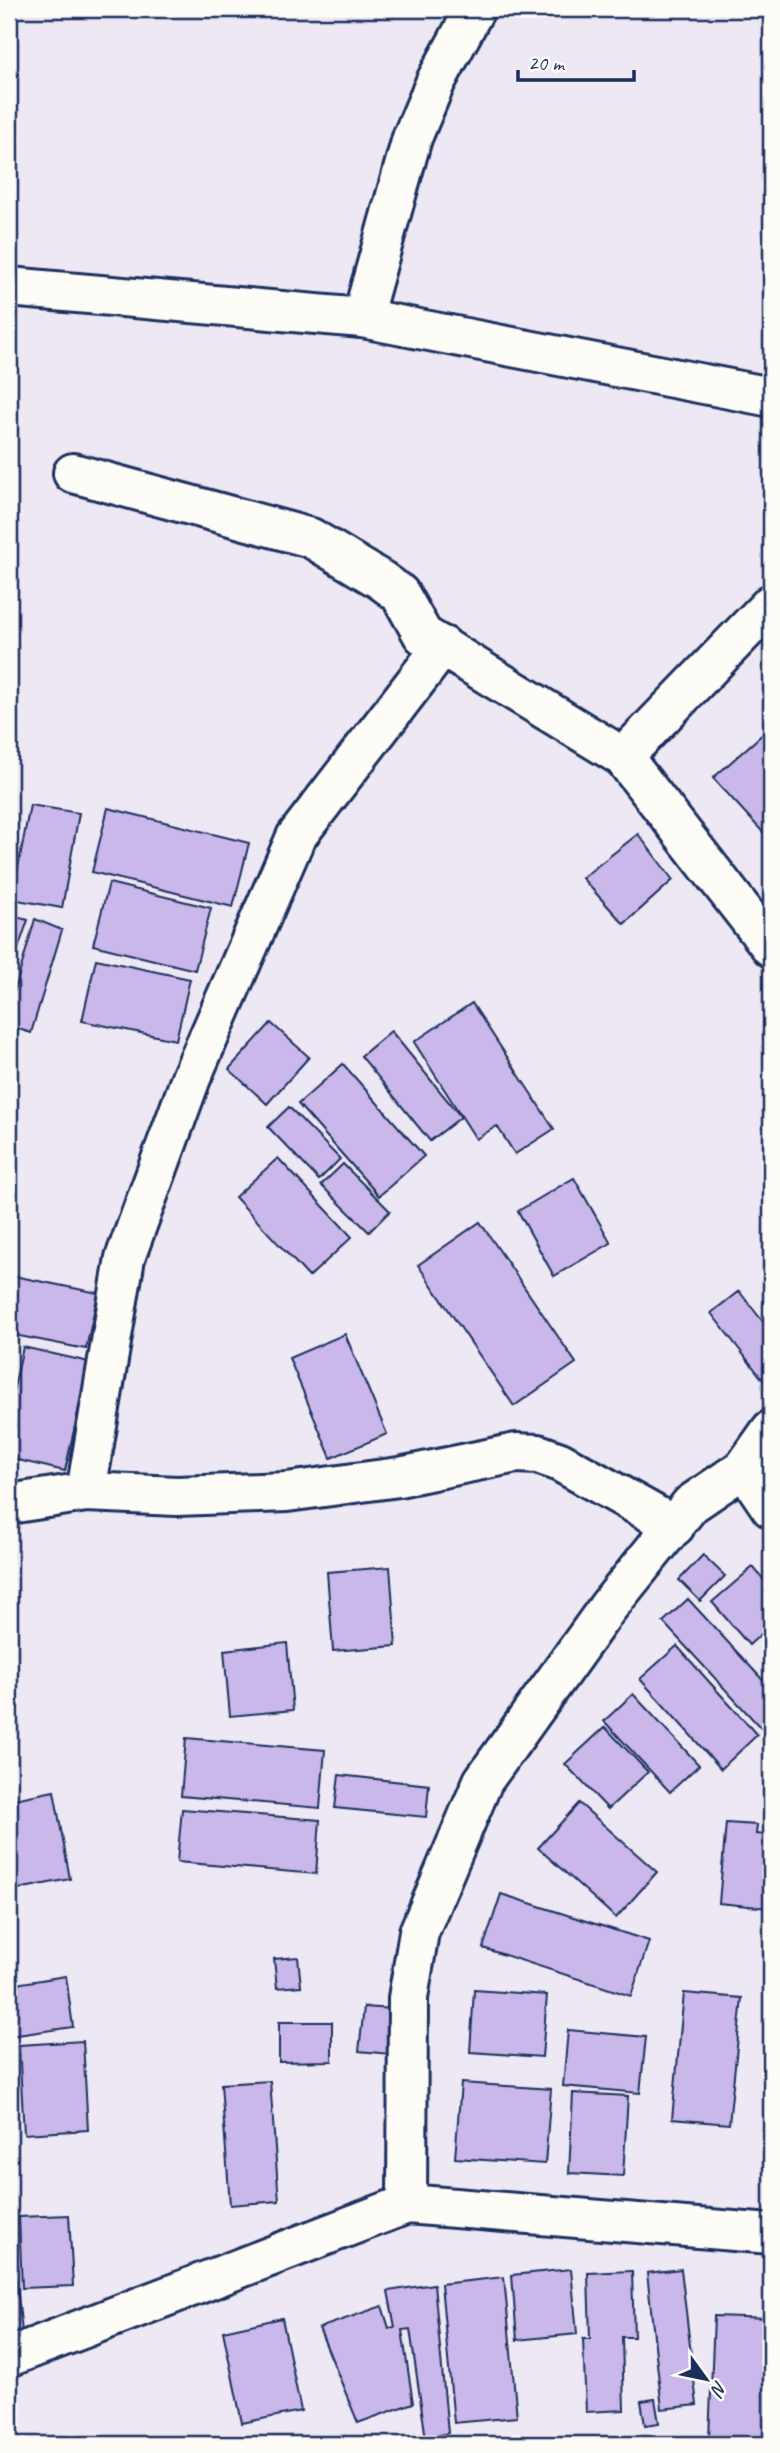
<svg xmlns="http://www.w3.org/2000/svg" width="780" height="2453" viewBox="0 0 780 2453" font-family="Caveat,sans-serif">
  <style>
    .building { fill: #c9b8e9; stroke: #1b2f5e; stroke-width: 2 }
    .lines { fill: none; stroke-linecap: round; stroke-linejoin: round }
    .minor-casing { stroke: #1b2f5e; stroke-width: 44 }
    .minor { stroke: #fdfcf7; stroke-width: 38 }
  </style>
  <rect width="100%" height="100%" fill="#ede8f3"/>
  <filter id="ink" filterUnits="userSpaceOnUse"><feTurbulence type="fractalNoise" baseFrequency=".0143" numOctaves="2"/><feDisplacementMap in="SourceGraphic" scale="14" xChannelSelector="R" yChannelSelector="G"/><feConvolveMatrix kernelMatrix="1 2 1 2 8 2 1 2 1" color-interpolation-filters="sRGB"/></filter>
  <g filter="url(#ink)">
    <g class="building">
      <polygon points="765,732 771,739 771,841 713,778"/>
      <polygon points="30,805 79,813 62,908 12,899"/>
      <polygon points="108,808 249,843 233,907 92,872"/>
      <polygon points="638,834 673,880 624,924 582,878"/>
      <polygon points="109,883 211,908 195,970 93,945"/>
      <polygon points="9,915 28,920 9,975"/>
      <polygon points="35,919 62,930 31,1033 9,1026 9,1010"/>
      <polygon points="96,959 190,979 176,1040 82,1021"/>
      <polygon points="472,1003 554,1129 515,1154 497,1126 476,1139 414,1042"/>
      <polygon points="271,1023 309,1057 267,1104 229,1069"/>
      <polygon points="391,1031 461,1117 430,1141 361,1056"/>
      <polygon points="343,1064 424,1156 379,1196 298,1104"/>
      <polygon points="289,1107 340,1159 319,1180 268,1127"/>
      <polygon points="278,1158 352,1237 309,1277 235,1197"/>
      <polygon points="343,1164 390,1211 369,1232 321,1185"/>
      <polygon points="574,1178 611,1243 554,1276 518,1211"/>
      <polygon points="480,1222 576,1363 514,1406 418,1265"/>
      <polygon points="9,1275 98,1293 86,1349 9,1334"/>
      <polygon points="739,1291 771,1332 771,1390 711,1313"/>
      <polygon points="345,1334 387,1434 331,1458 289,1358"/>
      <polygon points="23,1347 89,1362 65,1471 9,1458 9,1410"/>
      <polygon points="703,1555 725,1576 700,1601 679,1580"/>
      <polygon points="390,1567 396,1646 333,1651 327,1572"/>
      <polygon points="753,1567 771,1588 771,1625 749,1645 712,1602"/>
      <polygon points="688,1599 771,1689 771,1739 663,1622"/>
      <polygon points="287,1643 293,1710 230,1716 224,1650"/>
      <polygon points="677,1646 757,1735 721,1769 640,1679"/>
      <polygon points="633,1694 699,1765 670,1792 604,1721"/>
      <polygon points="605,1727 648,1772 608,1809 565,1764"/>
      <polygon points="186,1738 325,1750 320,1808 181,1796"/>
      <polygon points="339,1775 429,1785 426,1817 335,1808"/>
      <polygon points="54,1791 70,1879 13,1890 9,1867 9,1800"/>
      <polygon points="579,1803 657,1872 616,1918 538,1848"/>
      <polygon points="182,1809 320,1820 316,1874 177,1862"/>
      <polygon points="726,1823 757,1825 756,1834 771,1835 768,1908 719,1903"/>
      <polygon points="501,1894 649,1941 631,1996 483,1948"/>
      <polygon points="298,1957 301,1986 277,1988 274,1959"/>
      <polygon points="66,1976 73,2027 10,2036 9,1985"/>
      <polygon points="474,1990 547,1995 542,2057 470,2052"/>
      <polygon points="684,1993 742,1998 729,2124 672,2119"/>
      <polygon points="364,2007 394,2009 390,2054 359,2051"/>
      <polygon points="279,2022 332,2022 332,2061 279,2062"/>
      <polygon points="568,2030 646,2037 640,2093 563,2086"/>
      <polygon points="83,2041 88,2130 24,2134 19,2045"/>
      <polygon points="270,2081 279,2201 230,2205 221,2084"/>
      <polygon points="461,2083 551,2089 545,2164 455,2158"/>
      <polygon points="573,2093 628,2096 623,2176 569,2173"/>
      <polygon points="9,2215 22,2332 9,2334"/>
      <polygon points="69,2215 73,2286 22,2288 19,2217"/>
      <polygon points="571,2269 577,2334 517,2340 512,2275"/>
      <polygon points="681,2269 697,2405 662,2409 647,2273"/>
      <polygon points="632,2271 634,2337 622,2337 624,2410 586,2412 583,2339 590,2339 588,2273"/>
      <polygon points="504,2277 517,2417 454,2423 441,2284"/>
      <polygon points="434,2284 448,2433 426,2439 410,2329 402,2330 413,2403 358,2423 319,2328 382,2306 389,2328 395,2327 388,2291"/>
      <polygon points="714,2316 771,2318 770,2441 709,2439"/>
      <polygon points="282,2318 301,2411 242,2423 223,2331"/>
      <polygon points="655,2399 659,2423 645,2425 641,2401"/>
    </g>
    <g class="lines">
      <defs>
        <g id="minor">
          <polyline points="9,287 362,318 771,397"/>
          <polyline points="362,318 412,138 436,81 475,9"/>
          <polyline points="73,473 311,538 381,580 400,594 423,635 623,757 771,947"/>
          <polyline points="623,757 771,604"/>
          <polyline points="744,1468 771,1508"/>
          <polyline points="86,1492 125,1258 191,1078 296,837 443,646"/>
          <polyline points="9,1504 86,1492 177,1496 287,1492 399,1477 516,1453 538,1454 560,1462 675,1526"/>
          <polyline points="407,2204 408,1998 419,1932 483,1781 608,1607 691,1504 744,1468 771,1430"/>
          <polyline points="9,2357 407,2204 771,2234"/>
        </g>
      </defs>
      <use href="#minor" class="minor-casing"/>
      <use href="#minor" class="minor"/>
    </g>
  </g>
  <rect width="780" height="2453" fill="none" stroke="#fdfcf7" stroke-width="35"/>
  <rect x="18" y="18" width="745" height="2418" fill="none" stroke="#1b2f5e" stroke-width="2.5" filter="url(#ink)"/>
  <g transform="translate(706 2379) rotate(123)" stroke="#fdfcf7" stroke-width="5" paint-order="stroke">
  <path d="M0-5L12 26L0 18L-12 26Z" fill="#1b2f5e"/>
  <text y="-10" font-size="19" font-weight="bold" text-anchor="middle" fill="#1b2f5e">N</text>
  </g>
  <path d="M518 70v10h116v-10" fill="none" stroke="#1b2f5e" stroke-width="3.5"/>
  <text x="528" y="70" font-size="21" fill="#1b2f5e" stroke="#fdfcf7" stroke-width="5" paint-order="stroke">20 m</text>
</svg>
